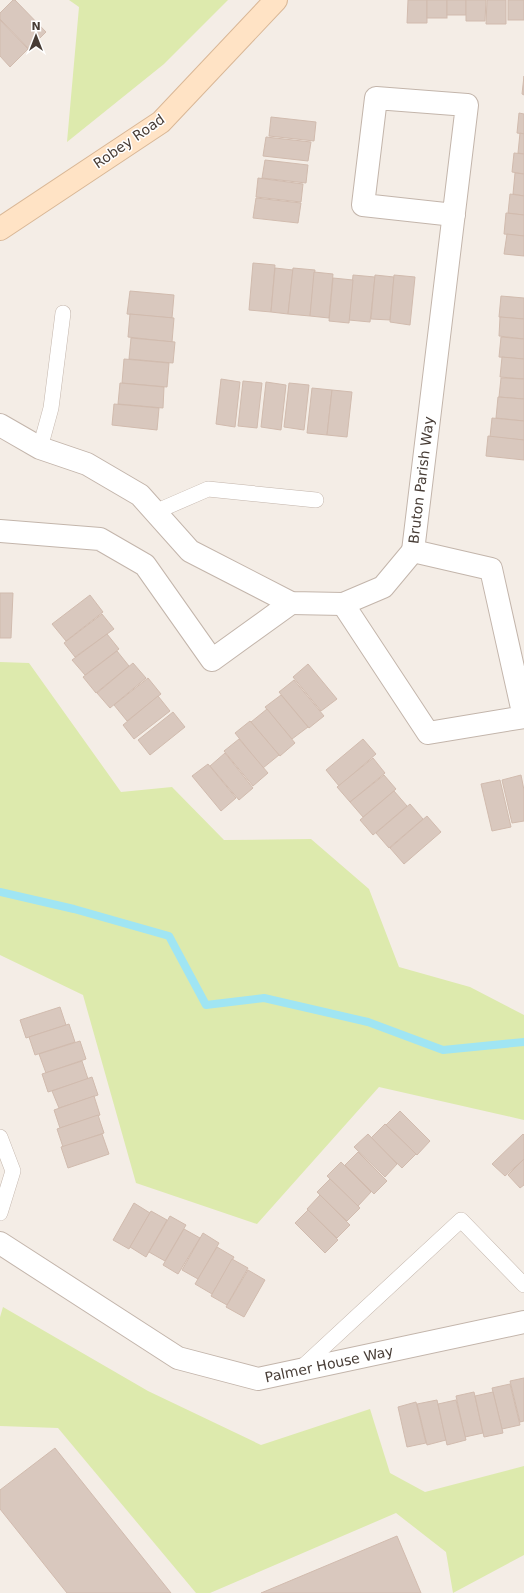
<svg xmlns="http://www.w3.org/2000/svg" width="524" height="1593" viewBox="0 0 524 1593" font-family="'DejaVu Sans',sans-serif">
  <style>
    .green { fill: #ddeaad }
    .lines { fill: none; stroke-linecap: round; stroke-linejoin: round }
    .stream { stroke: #a0e5f3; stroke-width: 8 }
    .building { fill: #d9c8be; stroke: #d1bbae }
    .lane-casing { stroke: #c3b5ab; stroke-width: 16 }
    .street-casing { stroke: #c3b5ab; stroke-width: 24 }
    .secondary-casing { stroke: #d9b796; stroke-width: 24 }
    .lane { stroke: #fff; stroke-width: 15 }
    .street { stroke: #fff; stroke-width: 22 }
    .secondary { stroke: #ffe3c5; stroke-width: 22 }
    .labels { text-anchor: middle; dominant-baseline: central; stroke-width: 3; stroke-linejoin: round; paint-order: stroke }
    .street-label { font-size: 14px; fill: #473c35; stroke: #fff }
  </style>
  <rect width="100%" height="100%" fill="#f4ede6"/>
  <g class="green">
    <polygon points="69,0 228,0 164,64 67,142 79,7"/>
    <polygon points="0,662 29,663 121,792 172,787 224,840 311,839 369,889 399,967 470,987 524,1015 524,1120 379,1087 257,1224 136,1183 83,995 0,955"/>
    <polygon points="3,1307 148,1391 261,1445 370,1409 390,1473 425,1492 524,1466 524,1555 453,1593 446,1552 396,1513 210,1593 196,1593 58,1428 0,1426 0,1317"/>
  </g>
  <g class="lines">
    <polyline class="stream" points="0,892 74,909 169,936 206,1005 264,998 368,1022 443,1050 524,1042"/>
  </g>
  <g class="building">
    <polygon points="13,0 15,0 46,32 29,49 0,19 0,13"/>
    <polygon points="408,0 427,0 427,23 407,23"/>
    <rect x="427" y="0" width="20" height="18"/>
    <rect x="447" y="0" width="19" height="15"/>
    <polygon points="466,0 486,0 485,21 466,21"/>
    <polygon points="487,0 506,0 506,24 486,24"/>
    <rect x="508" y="0" width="16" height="20"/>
    <polygon points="0,20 28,49 10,67 0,56"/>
    <polygon points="524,76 524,95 522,94"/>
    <polygon points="519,113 524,114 524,134 517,133"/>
    <polygon points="271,117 316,122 314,141 269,136"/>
    <polygon points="520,133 524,134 524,154 518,153"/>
    <polygon points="266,137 311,142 308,161 263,156"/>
    <polygon points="514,153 524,154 524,174 512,172"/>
    <polygon points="265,160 308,165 306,183 262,178"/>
    <polygon points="515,173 524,174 524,196 513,194"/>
    <polygon points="258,178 303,184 301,202 256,197"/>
    <polygon points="510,194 524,196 524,215 508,213"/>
    <polygon points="256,198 301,203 298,223 253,218"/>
    <polygon points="506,213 524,215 524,236 504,234"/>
    <polygon points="507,234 524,236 524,256 504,254"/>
    <polygon points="253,263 275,265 271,312 249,310"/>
    <polygon points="275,268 293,270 288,314 271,312"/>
    <polygon points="293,268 315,270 310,316 288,314"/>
    <polygon points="314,272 333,274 329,318 310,316"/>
    <polygon points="353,275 375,277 370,322 349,320"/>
    <polygon points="375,275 394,277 390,320 371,319"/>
    <polygon points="394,275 415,277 410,325 390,322"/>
    <polygon points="333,278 353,280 349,323 329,321"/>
    <polygon points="130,291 174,295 172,318 127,314"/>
    <polygon points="501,296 524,298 524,319 499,317"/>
    <polygon points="130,314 174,318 172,342 128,337"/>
    <polygon points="500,317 524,319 524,339 499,336"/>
    <polygon points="501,337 524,339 524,359 499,357"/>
    <polygon points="131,338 175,342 173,363 129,359"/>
    <polygon points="502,357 524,359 524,379 500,377"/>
    <polygon points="124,359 169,363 167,387 122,383"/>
    <polygon points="501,378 524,379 524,399 499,397"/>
    <polygon points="221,379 240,382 235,427 216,424"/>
    <polygon points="243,381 262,383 257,428 238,426"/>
    <polygon points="266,382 286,385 281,430 261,427"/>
    <polygon points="120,383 164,387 163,408 118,404"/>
    <polygon points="289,383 309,385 304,430 284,427"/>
    <polygon points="312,388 332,390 327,435 307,433"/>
    <polygon points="332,390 352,392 347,437 327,435"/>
    <polygon points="498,397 524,399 524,421 496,418"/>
    <polygon points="114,404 159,408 157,430 112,425"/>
    <polygon points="492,418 524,421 524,440 490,437"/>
    <polygon points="488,436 524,440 524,460 486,456"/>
    <polygon points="0,593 13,593 11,638 0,638"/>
    <polygon points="90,595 103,612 66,641 52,624"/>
    <polygon points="102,614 114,629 75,657 64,643"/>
    <polygon points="107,634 119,649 85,675 72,660"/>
    <polygon points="117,651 129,666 96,693 83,677"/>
    <polygon points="133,663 146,678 110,708 97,693"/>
    <polygon points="308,664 337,699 321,711 293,677"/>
    <polygon points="148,678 161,694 127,721 114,705"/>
    <polygon points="294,680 324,716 309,728 279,692"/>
    <polygon points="281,695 308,727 292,739 265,707"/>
    <polygon points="158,696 170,711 134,739 123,725"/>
    <polygon points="267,709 295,743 280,756 251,722"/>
    <polygon points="173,712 185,727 150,755 138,740"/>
    <polygon points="250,721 279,755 263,768 235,733"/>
    <polygon points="239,739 268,773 253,786 224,751"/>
    <polygon points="363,739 376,754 339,786 326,770"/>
    <polygon points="225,753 253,788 239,800 210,766"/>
    <polygon points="373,758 385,773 350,802 337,787"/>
    <polygon points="208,764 236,798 221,811 192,776"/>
    <polygon points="384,775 396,789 363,817 350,802"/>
    <polygon points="521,775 524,790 524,821 512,823 502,780"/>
    <polygon points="500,780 511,827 492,831 481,784"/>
    <polygon points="394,791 407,806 373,835 360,820"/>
    <polygon points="410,804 423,819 389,848 376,833"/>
    <polygon points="427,816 441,832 404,864 390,848"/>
    <polygon points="60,1007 66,1025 26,1038 20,1020"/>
    <polygon points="69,1024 75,1042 35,1055 29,1037"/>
    <polygon points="80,1041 86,1059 46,1073 39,1054"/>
    <polygon points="82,1061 88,1079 48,1092 42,1074"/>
    <polygon points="92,1077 98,1095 59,1108 52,1091"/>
    <polygon points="94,1096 100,1115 60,1128 54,1110"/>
    <polygon points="400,1111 430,1141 417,1155 386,1125"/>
    <polygon points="98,1115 104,1133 63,1147 57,1129"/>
    <polygon points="385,1124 416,1154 402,1168 371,1138"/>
    <polygon points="102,1134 109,1154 68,1168 61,1147"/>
    <polygon points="368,1134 397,1164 385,1177 354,1147"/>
    <polygon points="523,1134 524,1135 524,1159 505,1176 492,1164"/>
    <polygon points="358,1152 387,1181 374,1194 345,1165"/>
    <polygon points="524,1159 524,1185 520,1188 508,1175"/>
    <polygon points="341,1162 371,1192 358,1206 327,1176"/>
    <polygon points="330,1179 360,1208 347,1221 317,1192"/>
    <polygon points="320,1195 350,1225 337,1238 307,1209"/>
    <polygon points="134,1203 150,1213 129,1249 113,1240"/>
    <polygon points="308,1210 338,1240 325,1253 295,1223"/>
    <polygon points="151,1211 167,1220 146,1257 130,1247"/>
    <polygon points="170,1216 186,1225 165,1261 149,1252"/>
    <polygon points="184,1229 200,1238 178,1274 163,1265"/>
    <polygon points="203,1233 219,1243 198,1279 182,1270"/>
    <polygon points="217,1247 234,1257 212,1294 195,1284"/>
    <polygon points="232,1259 248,1268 227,1305 211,1296"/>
    <polygon points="248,1270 265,1280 244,1317 226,1307"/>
    <polygon points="524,1378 524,1421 520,1422 510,1381"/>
    <polygon points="510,1384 520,1425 502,1429 492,1388"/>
    <polygon points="474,1392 483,1433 465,1437 456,1396"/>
    <polygon points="493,1392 503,1433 484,1437 475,1396"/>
    <polygon points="437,1400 446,1440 427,1445 417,1404"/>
    <polygon points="456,1400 466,1440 447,1445 438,1404"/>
    <polygon points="416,1402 426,1443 407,1447 398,1407"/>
    <polygon points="55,1448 171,1593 67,1593 0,1509 0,1490"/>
    <polygon points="397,1536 421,1593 261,1593"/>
  </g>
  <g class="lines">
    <defs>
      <g id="lane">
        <polyline points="40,448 51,408 63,313"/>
        <polyline points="155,512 208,489 316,500"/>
        <polyline points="0,1137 13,1171 0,1213"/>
        <polyline points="299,1370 461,1220 524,1285"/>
      </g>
      <g id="street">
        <polyline points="0,425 40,448 87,464 140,495 190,551 291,603 343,604 383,587 413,551"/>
        <polyline points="0,531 100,539 145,565 212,660 291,603"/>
        <polyline points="343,604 428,733 524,717 491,569 413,551 467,105 376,98 363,205 454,215"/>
        <polyline points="0,1243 178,1358 258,1379 524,1322"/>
      </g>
      <polyline id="secondary" points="0,229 161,122 276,0"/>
    </defs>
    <use href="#lane" class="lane-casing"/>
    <use href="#street" class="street-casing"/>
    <use href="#secondary" class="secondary-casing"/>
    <use href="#lane" class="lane"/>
    <use href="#street" class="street"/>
    <use href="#secondary" class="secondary"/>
  </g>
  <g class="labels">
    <g class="street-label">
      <text transform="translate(129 141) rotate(-35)">Robey Road</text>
      <text transform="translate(421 480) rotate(-83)">Bruton Parish Way</text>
      <text transform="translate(329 1364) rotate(-12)">Palmer House Way</text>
    </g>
  </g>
  <g transform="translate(36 36)" stroke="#ffffff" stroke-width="3" paint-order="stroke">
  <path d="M0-3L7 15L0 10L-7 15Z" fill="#473c35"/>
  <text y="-6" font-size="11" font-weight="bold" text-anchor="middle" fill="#473c35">N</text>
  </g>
</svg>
